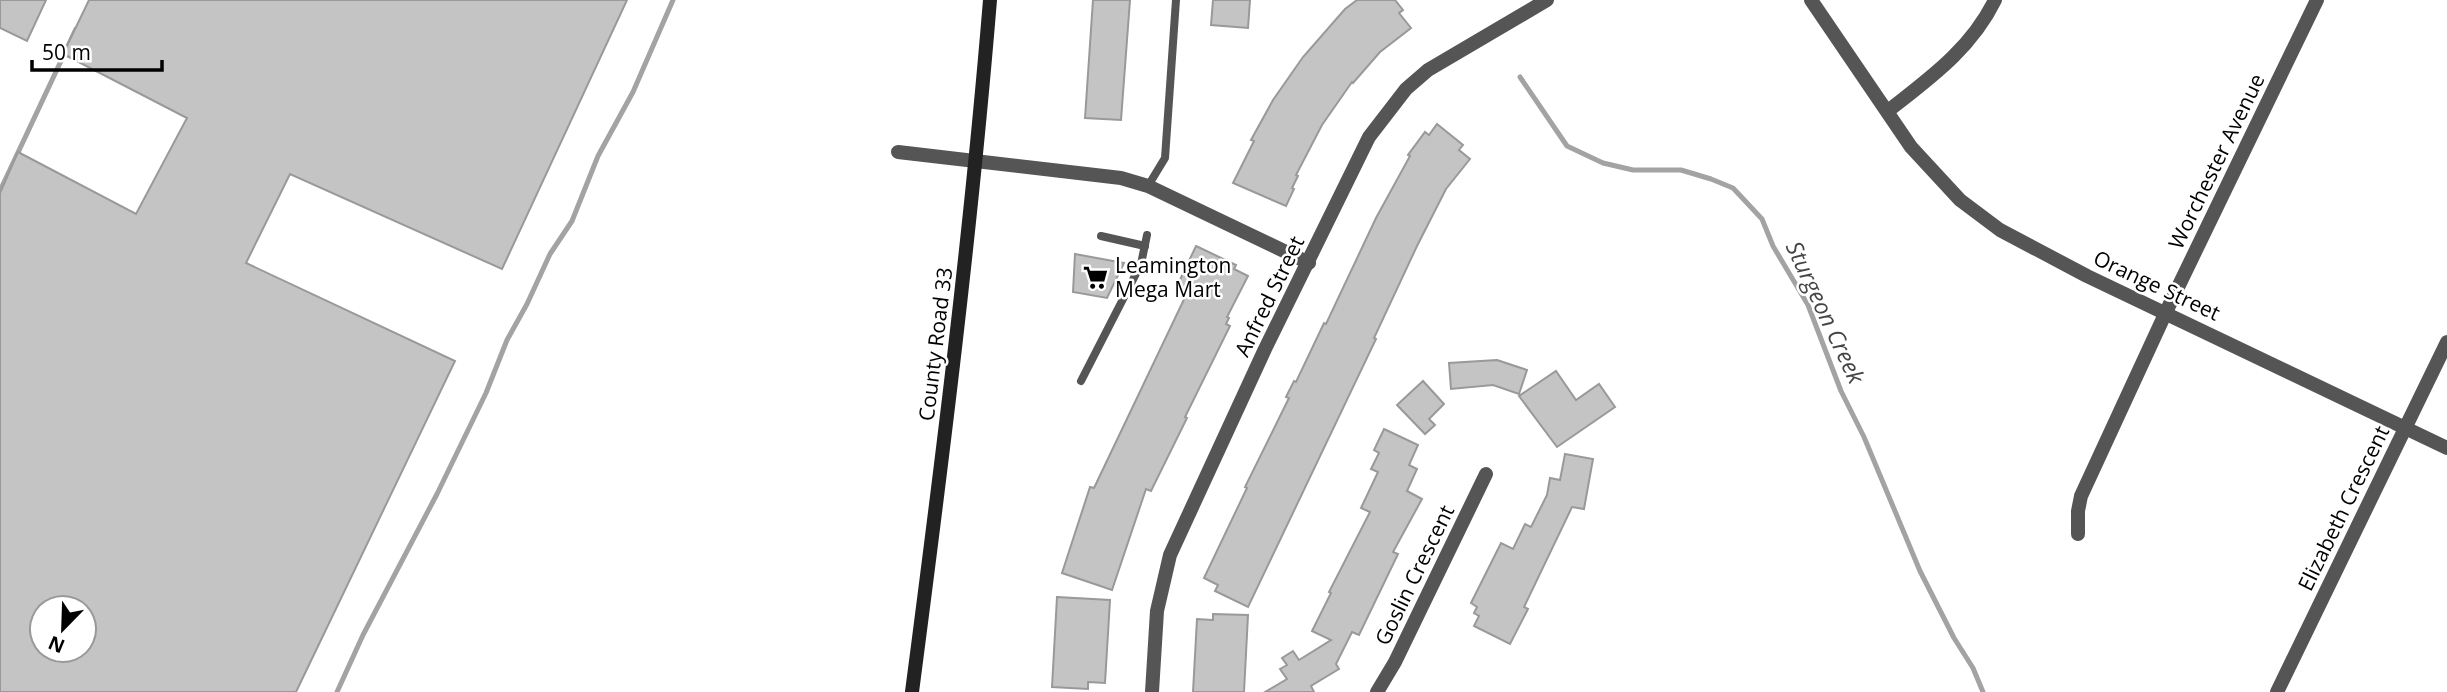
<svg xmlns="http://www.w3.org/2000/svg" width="2447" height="692" viewBox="0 0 2447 692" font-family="'Open Sans',sans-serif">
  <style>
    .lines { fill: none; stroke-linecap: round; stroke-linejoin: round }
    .stream { stroke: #a3a3a3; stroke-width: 5 }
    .building { fill: #c4c4c4; stroke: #999; stroke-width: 2; fill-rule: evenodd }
    .service { stroke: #555; stroke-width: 8 }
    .minor { stroke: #555; stroke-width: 14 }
    .secondary { stroke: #222; stroke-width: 14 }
    .labels { text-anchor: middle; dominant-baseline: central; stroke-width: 5; stroke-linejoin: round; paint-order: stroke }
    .street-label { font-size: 21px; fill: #000; stroke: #fff }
    .poi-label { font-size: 21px; fill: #000; stroke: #fff; text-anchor: start }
    .water-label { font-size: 23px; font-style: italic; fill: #444; stroke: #fff }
  </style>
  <rect width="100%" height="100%" fill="#fff"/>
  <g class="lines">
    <g class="stream">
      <polyline points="1520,77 1567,146 1603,163 1633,170 1681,170 1711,179 1733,188 1762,219 1773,246 1808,305 1841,391 1864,437 1920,571 1954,638 1973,668 1983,692"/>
      <polyline points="0,191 76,29"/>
      <polyline points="337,692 363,635 437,494 486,393 507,340 527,304 550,254 572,221 598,156 633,92 673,0"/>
    </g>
  </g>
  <g class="building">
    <polygon points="0,0 46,0 27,41 0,28"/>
    <path d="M89,0H627L502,269L290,174L246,263L455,361L296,692H0V193L18,152L136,214L187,118L63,54ZM42,608H84V650H42Z"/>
    <polygon points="1093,0 1130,0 1121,120 1085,118"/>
    <polygon points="1213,0 1250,0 1248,28 1211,25"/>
    <polygon points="1357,0 1395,0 1403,10 1399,13 1411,28 1380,52 1353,83 1352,82 1322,125 1296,175 1298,176 1292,188 1294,189 1286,206 1233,183 1254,141 1251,140 1273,100 1303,57 1345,9"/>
    <polygon points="1437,124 1463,145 1459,150 1470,159 1446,189 1417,246 1374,338 1376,339 1248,607 1215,591 1218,585 1204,578 1247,488 1245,487 1289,398 1286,397 1294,381 1296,382 1324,323 1326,324 1376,218 1410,156 1408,155 1425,132 1429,135"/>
    <polygon points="1196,246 1236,265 1234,269 1248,276 1227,317 1229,318 1226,324 1230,326 1185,417 1187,418 1151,491 1146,489 1112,590 1062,573 1090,487 1094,488 1188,291 1177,286"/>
    <polygon points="1075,254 1124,263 1107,298 1073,292"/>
    <polygon points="1497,360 1527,370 1519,394 1493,385 1451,389 1449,363"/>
    <polygon points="1556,371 1576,400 1599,384 1615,407 1557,447 1519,396"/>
    <polygon points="1423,381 1444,404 1429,419 1435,425 1425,434 1397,405"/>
    <polygon points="1384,429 1418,445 1409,465 1417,469 1407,491 1422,499 1393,552 1398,554 1359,635 1352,632 1336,664 1339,669 1311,686 1314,692 1265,692 1287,679 1280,669 1287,665 1282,658 1293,651 1299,660 1331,640 1312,631 1331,593 1329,592 1370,512 1361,508 1378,472 1371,469 1379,453 1374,450"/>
    <polygon points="1565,454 1593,459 1584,509 1572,507 1524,607 1528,609 1510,644 1474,626 1479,616 1474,613 1477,607 1471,603 1501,543 1513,549 1525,524 1531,527 1547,495 1550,478 1560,480"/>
    <polygon points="1057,597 1110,600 1105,683 1088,682 1088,689 1052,687"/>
    <polygon points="1213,614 1248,615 1244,692 1193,692 1197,619 1213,620"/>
  </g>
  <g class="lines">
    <g class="service">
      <polyline points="1148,186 1165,158 1176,0"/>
      <polyline points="1101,236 1145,246"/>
      <polyline points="1081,381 1141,264 1147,235"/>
    </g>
    <g class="minor">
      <polyline points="1811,0 1911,147 1960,200 2000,230 2087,276 2447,448"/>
      <path d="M1888,111C1930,78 1971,49 1995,0"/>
      <polyline points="898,152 1121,178 1148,186 1309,263"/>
      <polyline points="2078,534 2078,511 2081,496 2166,312 2317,0"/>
      <polyline points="1152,692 1157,611 1170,555 1265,349 1369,137 1406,89 1428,70 1547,0"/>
      <polyline points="1377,692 1395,662 1486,474"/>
      <polyline points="2277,692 2447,342"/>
    </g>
    <path class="secondary" d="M912,692C942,462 971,232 990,0"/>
  </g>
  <defs>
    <symbol id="supermarket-bare" viewBox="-9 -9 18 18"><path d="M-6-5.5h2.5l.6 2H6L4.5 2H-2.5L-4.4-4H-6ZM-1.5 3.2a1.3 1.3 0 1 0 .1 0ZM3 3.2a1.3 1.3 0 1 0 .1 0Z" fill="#000" stroke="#fff" stroke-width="2.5" paint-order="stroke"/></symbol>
  </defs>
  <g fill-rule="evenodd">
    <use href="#supermarket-bare" x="1078" y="260" width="35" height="35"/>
  </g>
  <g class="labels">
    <g class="street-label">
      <text transform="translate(2216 161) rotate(-64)">Worchester Avenue</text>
      <text transform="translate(2157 285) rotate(25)">Orange Street</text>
      <text transform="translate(1269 296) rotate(-64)">Anfred Street</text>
      <text transform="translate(935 344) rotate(-83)">County Road 33</text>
      <text transform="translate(2343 508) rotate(-64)">Elizabeth Crescent</text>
      <text transform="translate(1414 575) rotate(-64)">Goslin Crescent</text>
    </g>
    <g class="poi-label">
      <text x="1115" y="265">Leamington<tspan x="1115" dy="24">Mega Mart</tspan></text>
    </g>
    <g class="water-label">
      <text transform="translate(1826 312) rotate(65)">Sturgeon Creek</text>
    </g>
  </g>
  <g transform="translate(63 629) rotate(203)"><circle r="33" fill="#ffffff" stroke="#999999" stroke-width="2"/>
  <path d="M0-5L12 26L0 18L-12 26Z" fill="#000000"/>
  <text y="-10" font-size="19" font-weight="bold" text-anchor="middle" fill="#000000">N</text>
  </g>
  <path d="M32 60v10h130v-10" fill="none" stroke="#000000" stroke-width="3.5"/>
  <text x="42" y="60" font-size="21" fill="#000000" stroke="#ffffff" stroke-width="5" paint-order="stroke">50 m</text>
</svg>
